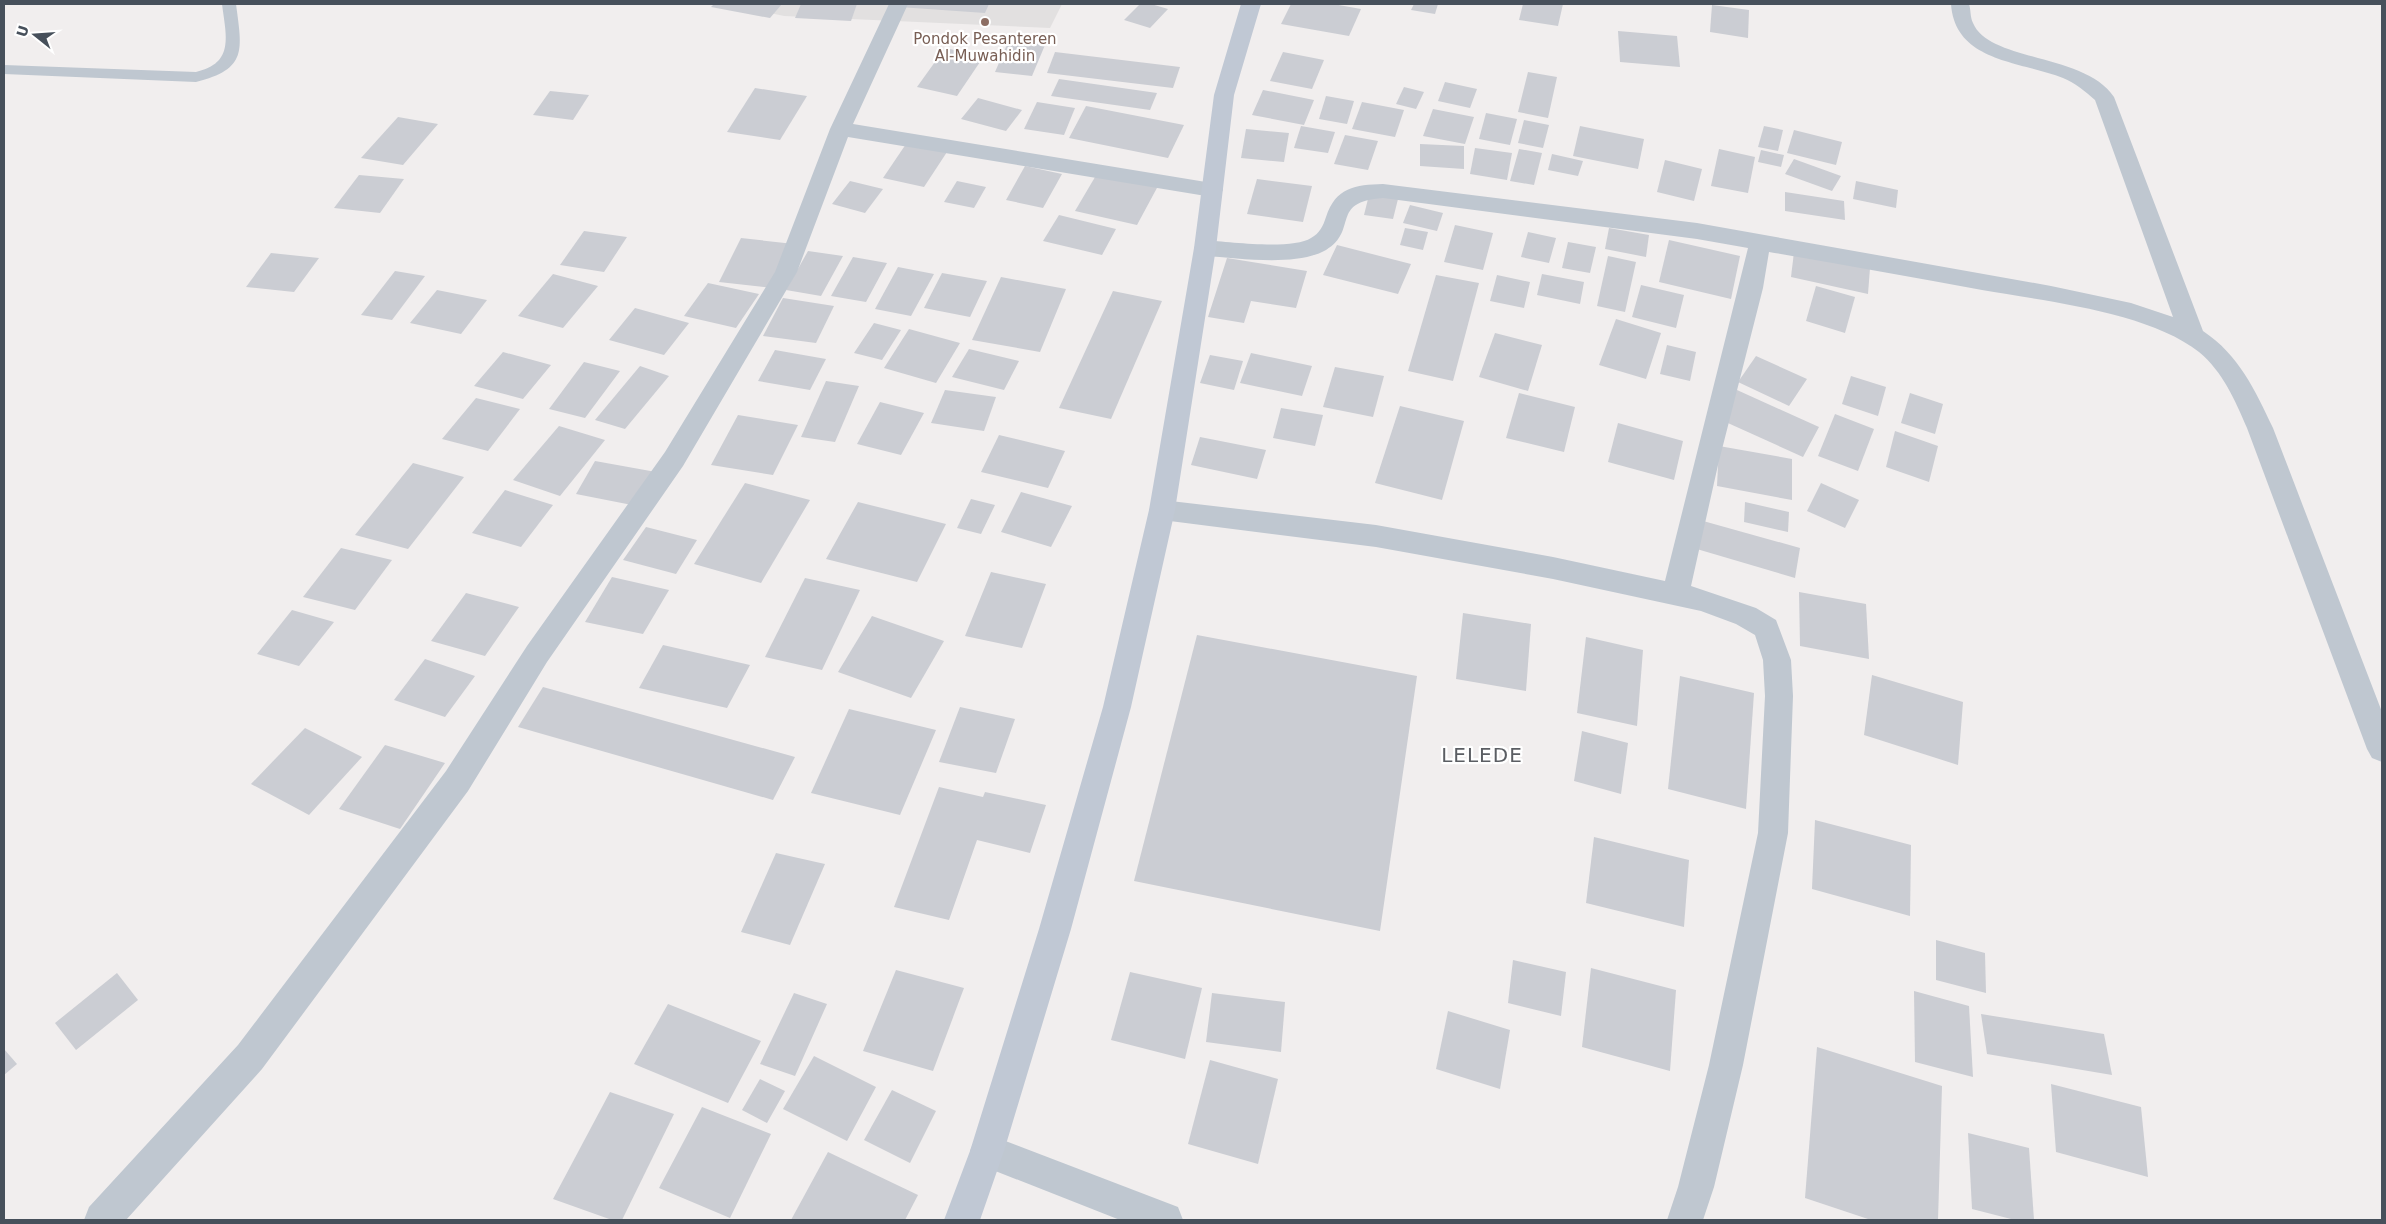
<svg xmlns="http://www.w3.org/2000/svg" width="2386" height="1224" viewBox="0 0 2386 1224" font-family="'DejaVu Sans',sans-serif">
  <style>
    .education { fill: #e2e0e0 }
    .building { fill: #cbcdd3 }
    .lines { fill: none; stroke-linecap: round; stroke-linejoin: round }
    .lane { fill: #bfc7d0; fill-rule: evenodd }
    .street { fill: #bfc7d0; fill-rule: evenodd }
    .secondary { fill: #c0c8d4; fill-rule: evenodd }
    .education-dot { fill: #8d6e63; stroke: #fff; stroke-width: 2 }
    .labels { text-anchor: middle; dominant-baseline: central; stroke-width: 4.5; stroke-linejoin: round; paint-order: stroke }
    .far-education-label { font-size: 15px; fill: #785e54; stroke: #fff }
    .quarter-label { font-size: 20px; letter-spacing: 1px; fill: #5b5e63; stroke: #fff }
  </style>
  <rect width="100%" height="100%" fill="#f1eeee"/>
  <polygon class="education" points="728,4 1062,4 1050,28 784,16"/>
  <g class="building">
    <polygon points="714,4 782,4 770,18 711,7"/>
    <polygon points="801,4 857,4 851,21 795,18"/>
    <polygon points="901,4 989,4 985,13 899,7"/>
    <polygon points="1140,4 1151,4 1168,9 1150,28 1124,20"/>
    <polygon points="1291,4 1333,4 1361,9 1349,36 1281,24"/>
    <polygon points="1414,4 1438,4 1435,14 1411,10"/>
    <polygon points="1523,4 1563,4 1558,26 1519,20"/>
    <polygon points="1712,5 1749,10 1748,38 1710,32"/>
    <polygon points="1618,31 1677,36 1680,67 1620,62"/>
    <polygon points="1009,40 1045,45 1032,76 995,72"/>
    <polygon points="945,48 984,56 957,96 917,87"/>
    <polygon points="1055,52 1180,67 1173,88 1047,73"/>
    <polygon points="1283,52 1324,60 1312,89 1270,81"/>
    <polygon points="1528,72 1557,77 1548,118 1518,112"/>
    <polygon points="1059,79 1157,93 1150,110 1051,96"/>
    <polygon points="1445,82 1477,89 1470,108 1438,101"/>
    <polygon points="1404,87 1424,92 1416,109 1396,104"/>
    <polygon points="755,88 807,96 780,140 727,132"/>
    <polygon points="1263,90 1314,100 1304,125 1252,115"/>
    <polygon points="550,91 589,95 573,120 533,115"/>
    <polygon points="1326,96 1354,101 1347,124 1319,119"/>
    <polygon points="978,98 1022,110 1006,131 961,119"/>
    <polygon points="1037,102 1075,108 1064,135 1024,129"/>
    <polygon points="1362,102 1404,110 1395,137 1352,129"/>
    <polygon points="1086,106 1184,125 1168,158 1069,138"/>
    <polygon points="1433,109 1474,117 1465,144 1423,136"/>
    <polygon points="1486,113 1517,119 1510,145 1479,139"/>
    <polygon points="398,117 438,124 403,165 361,158"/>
    <polygon points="1524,120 1549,125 1543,148 1518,143"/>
    <polygon points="1301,126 1335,132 1328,153 1294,148"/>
    <polygon points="1580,126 1644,139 1638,169 1573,156"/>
    <polygon points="1764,126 1783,130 1778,151 1758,147"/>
    <polygon points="1246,129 1289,133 1284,162 1241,158"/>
    <polygon points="1794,130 1842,142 1836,165 1787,153"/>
    <polygon points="1345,135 1378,141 1368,170 1334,164"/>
    <polygon points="906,144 947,152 924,187 883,178"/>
    <polygon points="1420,144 1464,146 1464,169 1420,166"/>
    <polygon points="1475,148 1512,153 1507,180 1470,174"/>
    <polygon points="1519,149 1542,153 1534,185 1510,181"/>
    <polygon points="1719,149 1755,157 1748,193 1711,186"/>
    <polygon points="1761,150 1784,155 1781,167 1758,162"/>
    <polygon points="1552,154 1583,161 1578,176 1548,170"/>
    <polygon points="1794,159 1841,176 1832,191 1785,174"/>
    <polygon points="1665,160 1702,169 1694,201 1657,192"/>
    <polygon points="1025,166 1062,174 1043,208 1006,200"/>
    <polygon points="1098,172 1158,186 1137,225 1075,211"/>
    <polygon points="359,175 404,179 380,213 334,208"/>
    <polygon points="1257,179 1312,186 1303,222 1247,214"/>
    <polygon points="850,181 883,189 865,213 832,204"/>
    <polygon points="957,181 986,187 974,208 944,202"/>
    <polygon points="1856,181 1898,190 1896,208 1853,199"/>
    <polygon points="1785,192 1844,201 1845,220 1785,211"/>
    <polygon points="1369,195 1398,199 1393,219 1364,215"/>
    <polygon points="1410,205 1443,213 1437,231 1403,223"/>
    <polygon points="1059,215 1116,229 1102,255 1043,241"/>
    <polygon points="1455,225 1493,233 1483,270 1444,262"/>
    <polygon points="1405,228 1428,232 1423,250 1400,245"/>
    <polygon points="1609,228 1649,235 1646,257 1605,249"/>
    <polygon points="584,231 627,237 604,272 560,265"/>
    <polygon points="1528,232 1556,238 1549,263 1521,257"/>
    <polygon points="741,238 794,244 773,288 719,282"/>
    <polygon points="1669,240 1740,256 1731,299 1659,282"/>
    <polygon points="1568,242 1596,247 1590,273 1562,268"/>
    <polygon points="1337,245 1411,264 1398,294 1323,275"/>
    <polygon points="808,251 843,256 821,296 786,290"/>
    <polygon points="1794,252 1870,268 1868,294 1791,277"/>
    <polygon points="271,253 319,258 294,292 246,287"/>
    <polygon points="1608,256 1636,262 1625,312 1597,306"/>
    <polygon points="853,257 887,263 866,302 831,296"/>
    <polygon points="1227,258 1307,271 1296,308 1251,301 1244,323 1208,317"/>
    <polygon points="898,267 934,274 911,316 875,309"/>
    <polygon points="395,271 425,276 392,320 361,315"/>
    <polygon points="942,273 987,281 970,317 924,308"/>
    <polygon points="553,274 598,286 563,328 518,316"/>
    <polygon points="1542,274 1584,282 1580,304 1537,295"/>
    <polygon points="1436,275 1479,283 1453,381 1408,371"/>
    <polygon points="1497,275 1530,282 1524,308 1490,301"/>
    <polygon points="1001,277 1066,289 1040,352 972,340"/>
    <polygon points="708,283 759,294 736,328 684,316"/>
    <polygon points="1641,285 1684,295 1676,328 1632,317"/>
    <polygon points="1816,286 1855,297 1845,333 1806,321"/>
    <polygon points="437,290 487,300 461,334 410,323"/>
    <polygon points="1113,291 1162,301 1111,419 1059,408"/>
    <polygon points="783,298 834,306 816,343 763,336"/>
    <polygon points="635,308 689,323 664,355 609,340"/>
    <polygon points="1616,319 1661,333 1646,379 1599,365"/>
    <polygon points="874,323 901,330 882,360 854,353"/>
    <polygon points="909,329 960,343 936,383 884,368"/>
    <polygon points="1495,333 1542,345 1528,391 1479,377"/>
    <polygon points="1667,345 1696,352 1690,381 1660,374"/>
    <polygon points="969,349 1019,361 1004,390 952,377"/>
    <polygon points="775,350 826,359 810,390 758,381"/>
    <polygon points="503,352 551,365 523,399 474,386"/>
    <polygon points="1251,353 1312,366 1302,396 1240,383"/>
    <polygon points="1210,355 1243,361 1234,390 1200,383"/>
    <polygon points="1756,356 1807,379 1789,406 1738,382"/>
    <polygon points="584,362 620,371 585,418 549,409"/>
    <polygon points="640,366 669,376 625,429 595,420"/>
    <polygon points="1335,367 1384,376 1373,417 1323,407"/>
    <polygon points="1851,376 1886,387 1878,416 1842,404"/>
    <polygon points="826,381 859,386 835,442 801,437"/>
    <polygon points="945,390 996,397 984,431 931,423"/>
    <polygon points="1737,390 1819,427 1803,457 1719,419"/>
    <polygon points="1519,393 1575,407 1564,452 1506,438"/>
    <polygon points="1910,393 1943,404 1935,434 1901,423"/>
    <polygon points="476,398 520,409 488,451 442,439"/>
    <polygon points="880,402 924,413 901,455 857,444"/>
    <polygon points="1400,406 1464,421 1442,500 1375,483"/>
    <polygon points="1281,408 1323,415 1315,446 1273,438"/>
    <polygon points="1835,414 1874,429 1858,471 1818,456"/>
    <polygon points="738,415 798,425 773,475 711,465"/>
    <polygon points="1618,423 1683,441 1674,480 1608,462"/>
    <polygon points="559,426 605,440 560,496 513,480"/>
    <polygon points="1895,431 1938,446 1929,482 1886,467"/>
    <polygon points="999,435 1065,451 1048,488 981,472"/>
    <polygon points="1200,437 1266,450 1257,479 1191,465"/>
    <polygon points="1719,446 1792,459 1792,500 1717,486"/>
    <polygon points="595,461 656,472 637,506 576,494"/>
    <polygon points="413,463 464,477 408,549 355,535"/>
    <polygon points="745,483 810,500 761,583 694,564"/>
    <polygon points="1821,483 1859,500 1845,528 1807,511"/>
    <polygon points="505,490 553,505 521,547 472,533"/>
    <polygon points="1021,492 1072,506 1051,547 1001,532"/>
    <polygon points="971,499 995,505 981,534 957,528"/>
    <polygon points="858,502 946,524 917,582 826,559"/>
    <polygon points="1745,502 1789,512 1788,532 1744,522"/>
    <polygon points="1696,519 1800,548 1795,578 1690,547"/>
    <polygon points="646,527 697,540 676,574 623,560"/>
    <polygon points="341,548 392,560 355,610 303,597"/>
    <polygon points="991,572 1046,584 1022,648 965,636"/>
    <polygon points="612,577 669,590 643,634 585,622"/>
    <polygon points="805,578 860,590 822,670 765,657"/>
    <polygon points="1799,592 1866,604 1869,659 1800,646"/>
    <polygon points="466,593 519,607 485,656 431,641"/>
    <polygon points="292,610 334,622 299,666 257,654"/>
    <polygon points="1463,613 1531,624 1526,691 1456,679"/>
    <polygon points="872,616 944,641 911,698 838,672"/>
    <polygon points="1197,635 1417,676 1380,931 1134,881"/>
    <polygon points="1586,637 1643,650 1637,726 1577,713"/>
    <polygon points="663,645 750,665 727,708 639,688"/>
    <polygon points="425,659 475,676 445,717 394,700"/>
    <polygon points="1872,675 1963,702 1958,765 1864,735"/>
    <polygon points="1680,676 1754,693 1746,809 1668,789"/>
    <polygon points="543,687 795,757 773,800 518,727"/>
    <polygon points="960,707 1015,719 996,773 939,762"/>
    <polygon points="849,709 936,730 900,815 811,793"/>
    <polygon points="305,728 362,757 309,815 251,784"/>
    <polygon points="1582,731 1628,743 1621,794 1574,781"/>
    <polygon points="385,745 445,763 400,829 339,809"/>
    <polygon points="939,787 983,797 985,792 1046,805 1030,853 977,840 949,920 894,907"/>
    <polygon points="1815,820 1911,845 1910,916 1812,889"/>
    <polygon points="1594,837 1689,860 1684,927 1586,903"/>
    <polygon points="776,853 825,864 790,945 741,932"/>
    <polygon points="1936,940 1985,953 1986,993 1936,980"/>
    <polygon points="1513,960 1566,972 1561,1016 1508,1003"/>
    <polygon points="1591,968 1676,990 1670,1071 1582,1047"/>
    <polygon points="896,970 964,988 933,1071 863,1051"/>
    <polygon points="1130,972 1202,988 1185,1059 1111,1040"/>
    <polygon points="117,973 138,1000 76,1050 55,1023"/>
    <polygon points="1914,991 1969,1006 1973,1077 1915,1062"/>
    <polygon points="794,993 827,1004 795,1076 760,1064"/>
    <polygon points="1212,993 1285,1002 1281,1052 1206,1042"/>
    <polygon points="668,1004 761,1041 728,1103 634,1064"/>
    <polygon points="1448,1011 1510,1030 1500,1089 1436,1069"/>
    <polygon points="1981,1014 2104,1034 2112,1075 1987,1054"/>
    <polygon points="1817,1047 1942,1086 1938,1220 1871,1220 1805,1198"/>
    <polygon points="4,1049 17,1064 4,1075"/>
    <polygon points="814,1056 876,1087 847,1141 783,1109"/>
    <polygon points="1210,1060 1278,1079 1258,1164 1188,1144"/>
    <polygon points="760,1079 785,1091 767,1123 742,1110"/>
    <polygon points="2051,1084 2141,1107 2148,1177 2056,1152"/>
    <polygon points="892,1090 936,1111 910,1163 864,1140"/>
    <polygon points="610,1092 674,1114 622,1220 612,1220 553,1199"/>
    <polygon points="702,1107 771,1134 730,1218 659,1188"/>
    <polygon points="1968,1133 2029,1148 2034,1220 2015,1220 1972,1209"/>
    <polygon points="828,1152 918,1195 905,1220 791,1220"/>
  </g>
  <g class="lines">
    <path class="lane" d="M222,4H236C242,50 248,69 196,82L4,74V65L196,72C235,63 226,36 222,4Z"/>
    <g class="street">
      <polygon points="889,4 908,4 853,124 1212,183 1220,185 1223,190 1220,195 1212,197 848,137 797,272 683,466 547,662 468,791 262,1069 126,1220 84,1220 89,1207 238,1045 446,771 527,646 665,452 775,272 830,129"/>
      <path d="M1951,4H1969C1971,10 1970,17 1973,23C1989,62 2085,53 2114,97L2203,331C2239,355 2255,390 2273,428L2382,712V762L2372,758L2367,749L2247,428C2235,400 2223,372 2199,352C2149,312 2045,301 1982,290C1911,277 1840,264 1769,252L1763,288L1718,465L1691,586L1756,608L1776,620L1791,660L1793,696L1788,833L1743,1065L1714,1187L1703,1220H1667L1678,1187L1709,1065L1758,833L1765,696L1763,660L1755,635L1736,624L1701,611L1553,579L1376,547L1162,520L1153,517L1149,510L1153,503L1162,500L1376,525L1553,557L1665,581L1748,248L1697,239L1383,198C1329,202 1359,230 1326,250C1296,267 1239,258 1205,256L1197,253L1194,248L1197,243L1205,240C1228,242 1293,250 1311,238C1320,233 1323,226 1326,217C1336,187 1355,185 1383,184L1697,223L2051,286L2131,303L2173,317L2095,100C2085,91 2075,83 2063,78C2020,61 1955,62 1951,4Z"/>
      <polygon points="987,1134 1178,1207 1183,1220 1120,1220 975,1163 970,1151 975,1139"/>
    </g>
    <polygon class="secondary" points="1241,4 1261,4 1234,95 1216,248 1175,510 1131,707 1071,929 1004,1151 980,1220 944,1220 970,1151 1039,929 1103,707 1149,510 1194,248 1214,95"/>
  </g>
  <circle class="education-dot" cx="985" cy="22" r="5"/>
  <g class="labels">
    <g class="far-education-label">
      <text x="985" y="39">Pondok Pesanteren<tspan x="985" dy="17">Al-Muwahidin</tspan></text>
    </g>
    <g class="quarter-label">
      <text x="1482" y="755">LELEDE</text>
    </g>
  </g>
  <rect width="2386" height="1224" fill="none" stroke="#47505b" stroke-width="10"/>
  <g transform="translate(35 35) rotate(287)" stroke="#ffffff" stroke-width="4" paint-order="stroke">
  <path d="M0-4L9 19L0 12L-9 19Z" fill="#47505b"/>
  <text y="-8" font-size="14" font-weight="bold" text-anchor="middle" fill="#47505b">U</text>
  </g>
</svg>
